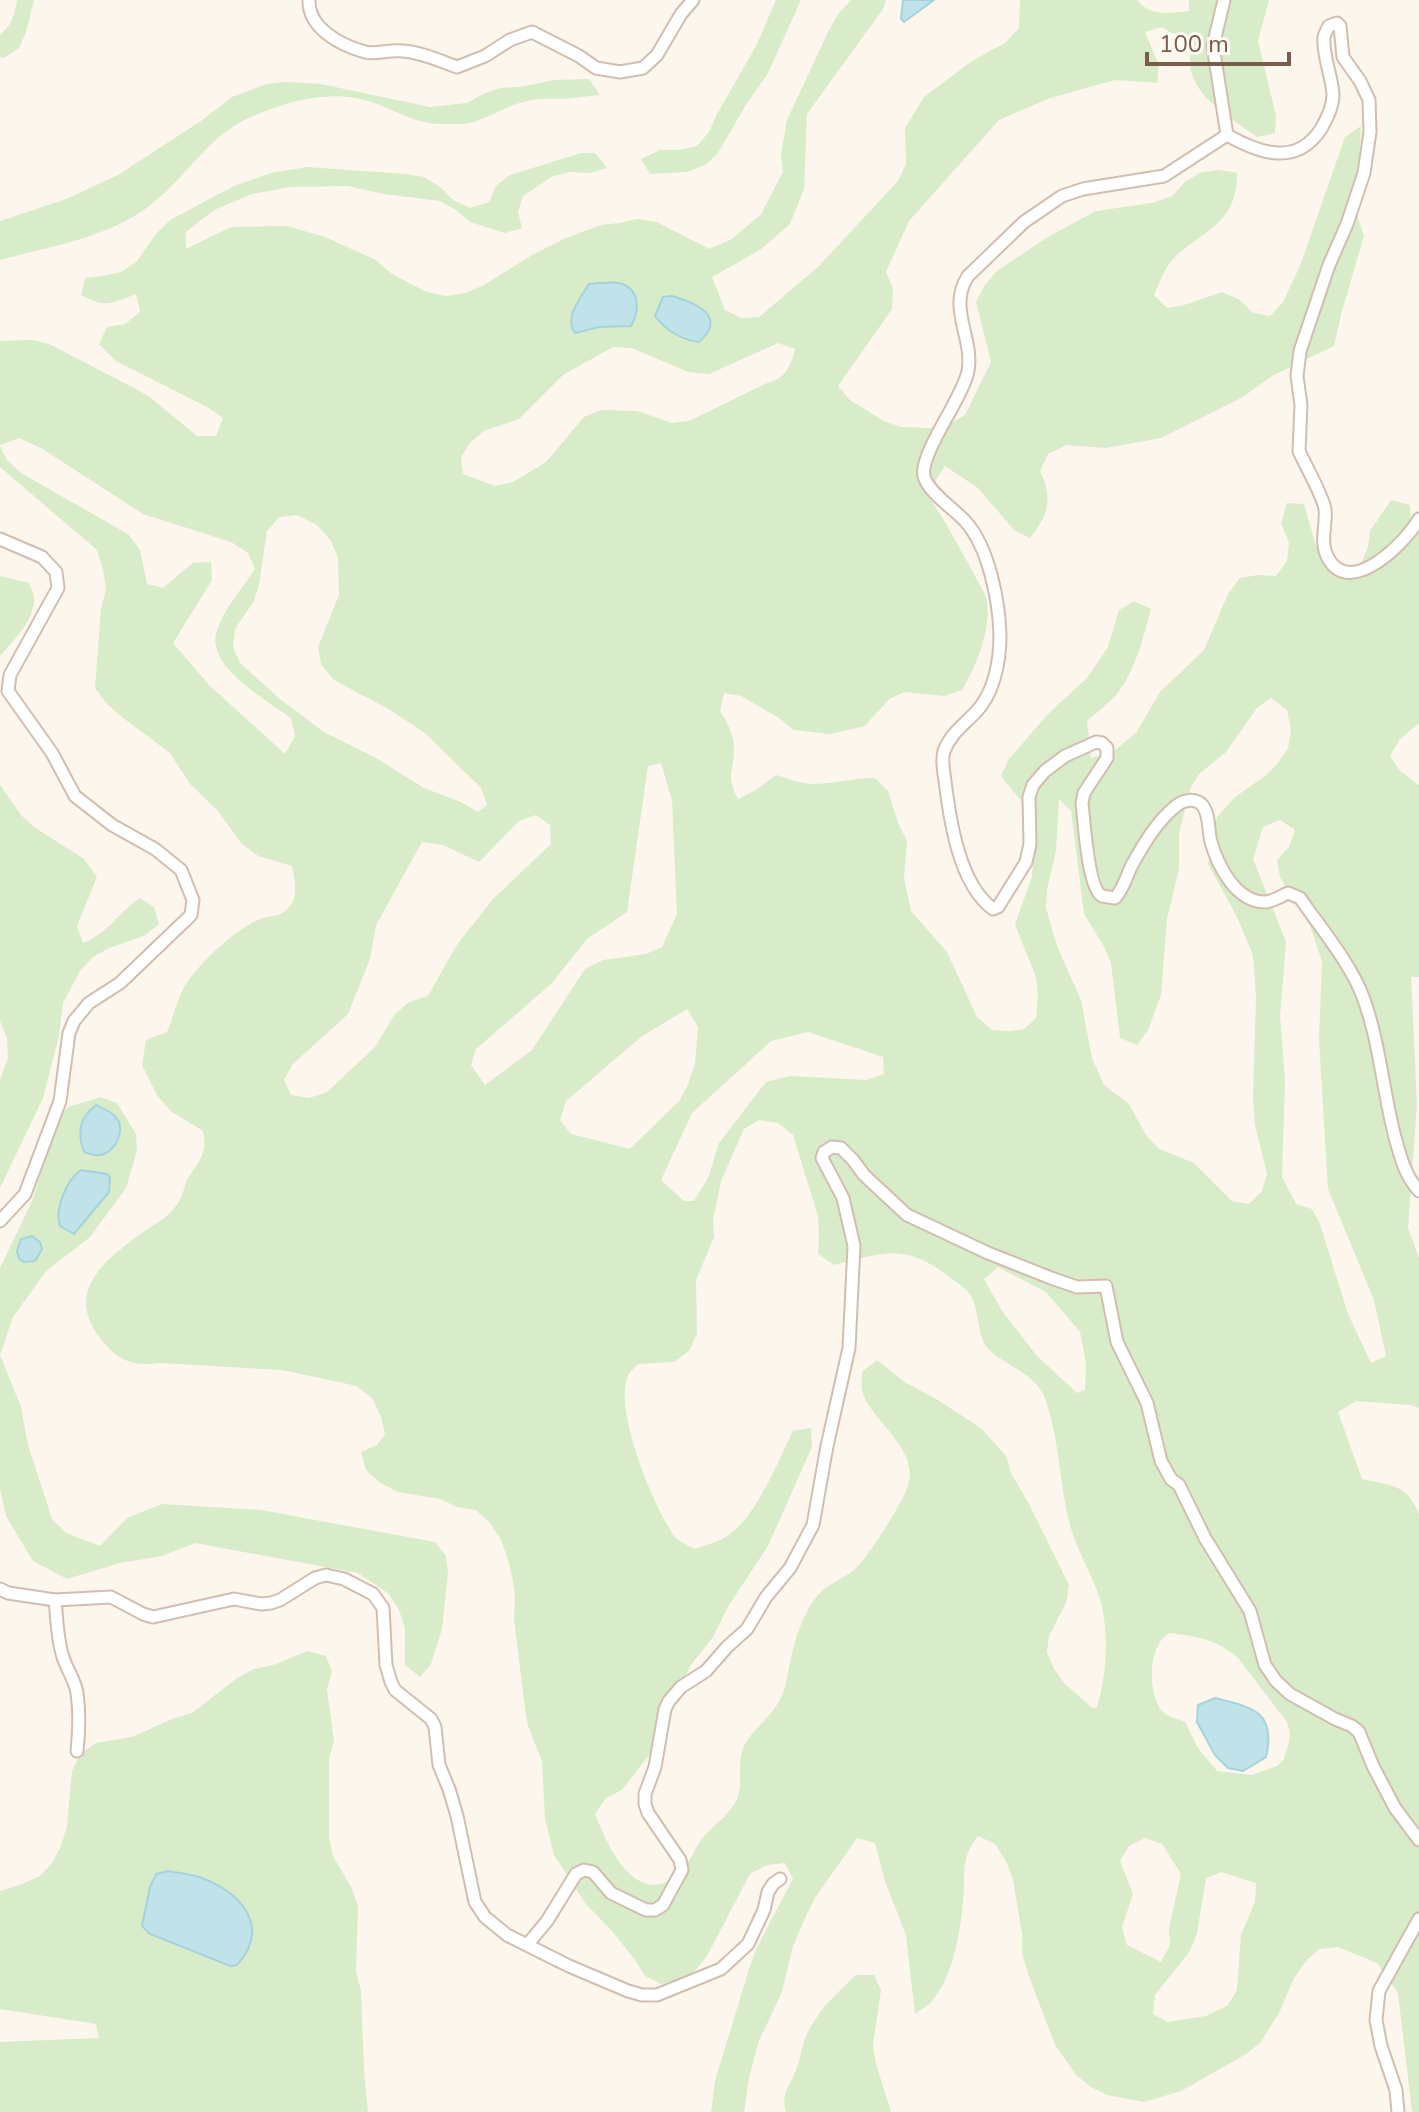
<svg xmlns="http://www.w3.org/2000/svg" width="1419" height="2112" viewBox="0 0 1419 2112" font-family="'Nunito Sans',sans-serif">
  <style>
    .green { fill: #d8ecc9; fill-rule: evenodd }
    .water { fill: #bfe3e8; stroke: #a5d3da; stroke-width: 2 }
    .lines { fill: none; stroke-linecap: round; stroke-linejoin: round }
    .minor-casing { stroke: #d1beb0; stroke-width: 15 }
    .minor { stroke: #fff; stroke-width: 11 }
  </style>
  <rect width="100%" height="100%" fill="#fdf6ec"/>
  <g class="green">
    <path d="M17,0H34L26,32L19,48L4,58L0,57V35C11,26 15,14 17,0Z"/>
    <polygon points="776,0 801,0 767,75 747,103 718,153 705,165 687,172 650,174 641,159 660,150 679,150 697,146 709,132 717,114 756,46"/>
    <path d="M851,0H886L883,9L807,114L804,189L790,224L760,250L712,277L725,310L741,318L759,317L818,267L898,181L906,164L905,128L924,97L972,61L1005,43L1019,28L1020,0H1137C1150,17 1170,13 1189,11V0H1269L1258,41L1276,116L1275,133L1257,137C1233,119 1194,99 1190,65C1189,59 1191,52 1192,46L1162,27L1145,32L1159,65L1157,83L1115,80L1050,98L999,120L909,221L886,272L893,288L892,309L838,386L850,400L884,421L901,427L930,428L948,425L965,415L991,362L976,302L985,285L997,271L1046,238L1096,211L1152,203L1172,196L1184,183L1199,173L1218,170L1237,173C1237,223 1207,228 1176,256C1165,266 1160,282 1154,295L1167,308L1184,305L1222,292L1240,300L1253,313L1270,316L1283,302L1300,266L1345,137L1361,126L1357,215L1364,236L1342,311L1334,346L1272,376L1243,397L1161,438L1106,448L1067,445L1048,454L1040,471C1053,499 1049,514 1030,538L1014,530L978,488L945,466L927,494C945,520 959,547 974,574C978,583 986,593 987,602C991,631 976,666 962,690L945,696L905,692L889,699L865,726L830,734L793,730L779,718L741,696L724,693L720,711C727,722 734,735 734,748C734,773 725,774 738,799L756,790L776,775C789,779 801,784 815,784C835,783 855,778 875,778L888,791L898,823L907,841L904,878L911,911L947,952L977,1017L992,1030L1010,1031L1024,1029L1036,1018L1038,996L1036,977L1015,925L1032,876L1037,821L1001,776L1009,759L1047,715L1087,678L1108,647L1119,610L1134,601L1151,609C1143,638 1135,673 1115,696C1107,705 1096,713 1087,721L1091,758L1115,750L1136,733L1160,692L1204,650L1228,594L1240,578L1258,575L1276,576L1287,561L1289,543L1281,523L1287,503L1304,504L1316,546L1325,554L1331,563L1360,566L1368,547L1370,531L1391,500L1410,505L1411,522L1419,526V723L1400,739L1390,756L1400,771L1419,785V977H1411L1417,1104L1408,1228L1419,1258V1408L1411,1405L1356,1401L1338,1412L1362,1479C1392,1486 1406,1483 1419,1514V2112H1412L1398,1993L1377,1963L1338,1947L1319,1949L1306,1961L1294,1978L1279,2013L1260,2043L1246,2054L1181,2091L1144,2102L1107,2095L1091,2087L1077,2076L1055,2045L1027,1971L1022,1953V1934L1013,1880L1007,1863L995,1844L978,1836C959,1861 966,1873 963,1902C960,1933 953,1979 930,2003C926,2007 920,2010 915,2014L906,1935L885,1881L875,1843L857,1838L815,1898L807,1914L793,1946L782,1992L758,2043L749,2078L744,2112H711L715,2081L750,1966L757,1947L793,1879L785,1863L767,1865L750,1874L707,1956L695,1971L678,1981L661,1984L645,1976L635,1960L612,1931L585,1903L554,1855L545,1819L542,1761L528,1726L525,1708L514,1619L515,1597L512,1576L507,1556L500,1538L489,1522L476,1510L457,1507L440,1499L398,1492L379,1482L366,1470L361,1452L377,1445L385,1434L381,1417L372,1398L357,1386L282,1370L160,1363C136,1366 121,1363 105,1344C63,1296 98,1265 139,1235C148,1228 160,1222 169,1214C173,1210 178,1204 180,1199C183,1194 184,1188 186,1182C191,1172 202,1160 204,1149C205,1144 204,1136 203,1131L172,1112L158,1097L142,1065L146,1040L167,1032C172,1020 175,1008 180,996C190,970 234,930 260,919C273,914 282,919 292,903C298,893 294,877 292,866L258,856L242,844L217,810L190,784L170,753L122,717L107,704L95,688L101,609L106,589L103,569L97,550L0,467V446L7,460L21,473L128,534L140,550L147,584L163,588L193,563L211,562L212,580L173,643L209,685L285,754L295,736L291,718C268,701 208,668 216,634C222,611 242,589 255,569L248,553L231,542L143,514L41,448L19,438L0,445V341L33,340L49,344L136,389L151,398L197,436H216L223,418L209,408L116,361L99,344L107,327L125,324L140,312L136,294C111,303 107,309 81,295L85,278L103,276L121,272L136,262L157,233L170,220L234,186L271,173L307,167L405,174L424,177L440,187L453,200L470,208L489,202L496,186L510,175L581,153H595L607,168L590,173L571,172L553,176L523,196L518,212L522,228L505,233L470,222L456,210L440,201L384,194L348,186L290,187L252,194L214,210L186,232V249L231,227L287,226L325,237L376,260L392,274L409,283L427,292L446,296L465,293L484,285L532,255L566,238L601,225L619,223L637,219L657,222L709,249L732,239L761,214L783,172L781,154L787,120L829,30L839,13ZM588,285L631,325L599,327L570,321ZM778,343L795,349C791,366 785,379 767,383L689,421L672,423L637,411L601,410L584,417L546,462L513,482L495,486L463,474L461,457L470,443L484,431L519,419L563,375L613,347L632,348L688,372L709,374ZM297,515L317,525L331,541L338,558L339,595L318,647L321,664L334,680L390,710L425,733L481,788L487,805L478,812L461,802L424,788L376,758L324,732L280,699L240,663L233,647L235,629L254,601L259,585L267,531L279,517ZM1271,698L1287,710L1291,730L1288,748L1278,763L1265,776L1235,797L1217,817L1208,864L1237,917L1253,955L1256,996L1253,1096L1255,1125L1267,1174L1262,1191L1249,1204L1232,1201L1194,1163L1159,1149L1146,1135L1129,1104L1104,1085L1092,1058L1081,1000L1057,946L1046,908L1047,889L1056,851L1059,799L1071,811L1084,914L1104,947L1111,963L1120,1038L1137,1045L1148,1030L1161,995L1167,919L1179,869V834L1190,789L1199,774L1226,752L1257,708ZM661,763L672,800L677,914L662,947L646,954L603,960L585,969L532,1050L485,1085L471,1065L476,1049L551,984L587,939L627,912L648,766ZM536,815L550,825L551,844L493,899L456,946L428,996L409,1002L394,1015L376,1046L327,1092L309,1098L291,1095L284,1080L293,1064L348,1014L370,959L376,925L422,842L443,845L479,862L519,821ZM1280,820L1295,830L1289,847L1277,860L1280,877L1310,926L1322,961L1319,1040L1328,1189L1374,1300L1386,1356L1371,1363L1348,1314L1320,1224L1312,1209L1296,1204L1282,1177L1285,1079L1280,1016L1286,942L1253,859L1263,827ZM687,1009L698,1027L695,1064L688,1084L680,1100L630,1149L571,1134L560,1120L566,1101L641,1037ZM808,1032L883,1057L884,1074L866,1080L790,1076L766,1082L719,1143L708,1178L694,1201H684L661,1180L692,1113L771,1041ZM759,1120L778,1123L793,1135L818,1216L819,1236L818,1254L834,1265C883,1253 904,1242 948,1276C956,1282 966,1288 971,1296C979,1311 977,1328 984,1343C994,1362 1029,1368 1043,1394C1046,1399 1047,1406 1049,1411C1060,1449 1060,1488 1070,1525C1077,1551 1092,1574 1100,1599C1109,1628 1107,1678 1097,1707L1092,1708L1064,1683L1054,1669L1047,1652L1049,1636L1066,1603L1069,1585L1029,1504L1011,1473L1006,1456L982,1429L938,1400L906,1383L877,1360L862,1372C862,1378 861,1385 862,1390C870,1422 920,1447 908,1486C903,1502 869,1556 856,1568C839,1583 823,1583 810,1606C800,1623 794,1643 790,1663C787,1676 786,1691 778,1703C769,1719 752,1730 744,1746C736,1763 744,1782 737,1799C729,1816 712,1826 701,1840C697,1845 695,1851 692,1856C687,1864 674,1878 666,1882C629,1898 605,1839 595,1814L606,1798L622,1790L650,1754L690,1666L713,1637L729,1605L768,1546L812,1447L811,1428L793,1431C778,1461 757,1515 730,1534C719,1542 707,1545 694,1549C688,1545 679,1542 674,1536C653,1505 615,1414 627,1378C628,1373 634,1368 638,1364L674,1362L689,1351L697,1334L696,1280L714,1237L713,1220L721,1181L744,1129ZM998,1267L1046,1292L1080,1332L1086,1363L1085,1390L1077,1393L1037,1356L1002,1311L984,1279ZM1169,1633C1195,1636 1217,1639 1238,1658L1287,1722L1290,1732L1289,1742L1284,1759L1277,1766L1251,1775L1217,1771L1198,1748L1185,1722C1178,1719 1167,1717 1162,1711C1147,1693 1148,1645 1169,1633ZM1145,1838L1162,1844L1181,1874L1169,1928L1170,1945L1161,1962L1127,1945L1122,1927L1133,1894L1120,1861L1129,1846ZM1221,1872L1256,1883L1255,1902L1241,1935L1237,1990L1228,2005L1206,2016L1168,2022L1153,2014L1155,1995L1190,1951L1197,1933L1206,1878Z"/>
    <path d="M589,79L600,95C588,96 575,98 563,99C551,99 539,98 527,101C509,105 494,115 476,121C466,125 451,124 440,124C418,124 397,112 377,104C335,88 294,99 253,116C208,134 186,179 148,207C104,239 51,246 0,260V221L66,199L118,175L201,121L232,97L267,84L285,82L321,84L430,107L467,103L483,94L500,88L520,87L555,80Z"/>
    <path d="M0,576L29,583C31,588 35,596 34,601C33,622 13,641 0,656Z"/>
    <path d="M0,785L21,815L34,827L84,859L97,877L77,926L83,943C111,931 117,914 140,898L154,907L159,924L144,936L109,948L93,957L80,971L63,1003L59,1036L43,1098L0,1188V1080L8,1058L7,1038L0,1021Z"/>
    <polygon points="101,1097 117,1103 136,1134 137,1151 126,1188 90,1237 46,1271 34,1288 13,1317 0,1355 0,1268 33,1199 57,1120 68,1107"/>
    <polygon points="0,1355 21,1407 28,1445 52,1519 66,1533 100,1546 127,1518 162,1504 261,1510 435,1542 446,1556 448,1573 442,1629 431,1664 420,1677 405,1665 405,1628 399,1610 389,1594 358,1573 195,1543 162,1556 120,1563 67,1579 33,1561 6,1516 0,1489"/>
    <path d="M308,1651L326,1656L332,1672L327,1689L334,1741L329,1758V1838L333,1856L351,1887L358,1906L356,1971L361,1991L364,2072L368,2112H0V2042L99,2038L96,2024L0,2009V1891L22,1884L40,1876L52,1863L61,1846L67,1826L72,1771L81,1753L96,1743L132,1737L172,1719L192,1713L237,1678L254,1669L273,1665ZM156,1874C195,1876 222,1877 247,1911L230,1966L150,1934L142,1926L150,1887Z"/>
    <path d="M856,1975H874L881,1990L873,2045L876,2064L891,2112H786C780,2095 790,2086 796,2070C801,2059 801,2046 807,2034C818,2010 837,1993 856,1975Z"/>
  </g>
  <g class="water">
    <polygon points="903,0 934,0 904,22 901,19"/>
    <path d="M599,283C605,283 613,282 619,283C640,288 640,310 631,326L599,327L575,333C564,317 580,299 589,284Z"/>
    <path d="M672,296C696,303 728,316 699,342C682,340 665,330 655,316L663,297Z"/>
    <path d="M96,1105C104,1109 113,1112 118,1120C124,1132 116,1149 104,1154C97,1157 91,1154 84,1152C77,1133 79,1118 96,1105Z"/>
    <path d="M81,1170L107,1174L110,1177L109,1192L74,1234L60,1226C54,1208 67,1180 81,1170Z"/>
    <polygon points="32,1236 40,1242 42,1249 35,1261 24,1262 19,1259 17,1251 21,1239"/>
    <path d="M1215,1698C1251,1707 1277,1711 1266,1757L1243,1771L1228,1768L1215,1755L1197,1722L1198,1705Z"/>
    <path d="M168,1871C178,1873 189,1874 199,1877C240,1891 272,1926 237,1965L230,1966L150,1934L142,1926L150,1887L156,1874Z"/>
  </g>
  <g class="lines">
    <defs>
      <g id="minor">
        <path d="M309,0C308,28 340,45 365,52C376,55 390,49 403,51C421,52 440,61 457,67L485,56L510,40L532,32L579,56L596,68L620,72L643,68L657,55L681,14L693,0"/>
        <path d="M1224,0L1213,46L1227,135C1259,153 1296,167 1321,129C1327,118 1333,107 1333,94C1332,77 1322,53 1324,37C1324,36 1328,27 1329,26L1337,23L1340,26L1343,57L1360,81L1369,100L1370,132L1364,173L1347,224L1329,265L1300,351L1297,376L1301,405L1299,451C1305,465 1323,496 1325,509C1327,525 1319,542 1328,558C1350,599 1406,542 1419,519"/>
        <path d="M1227,135L1164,176L1083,189L1062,196L1024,222L968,276C947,308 974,337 968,371C963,398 919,454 924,476C927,491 955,510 965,521C989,547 999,601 1000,635C1000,662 994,695 974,714C962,726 950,735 944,751C941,761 944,772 945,781C950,821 959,884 993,909L998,907L1026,862L1030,844L1029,797L1033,785L1045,771L1065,756L1096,742L1102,743L1107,748V758L1084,793L1082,803C1084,820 1088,889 1102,896C1103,896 1114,898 1115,898C1124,888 1126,877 1132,865C1143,845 1157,821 1176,806C1183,800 1196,797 1203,806C1210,816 1208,831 1211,842C1218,866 1236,902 1265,902C1272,902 1281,896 1288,893L1300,898C1320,927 1351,964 1363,997C1380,1042 1383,1094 1396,1141C1401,1159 1406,1177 1419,1191"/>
        <polyline points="0,539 42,557 56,572 58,588 10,675 8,691 52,753 75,796 112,825 155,849 181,870 193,900 191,915 120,983 89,1003 74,1021 69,1033 60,1101 25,1194 0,1221"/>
        <polyline points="0,1589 8,1593 55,1600 111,1597 143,1614 153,1617 234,1599 261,1604 271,1603 280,1600 315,1578 326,1575 344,1579 373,1594 383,1608 386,1665 391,1682 395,1690 431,1719 435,1727 439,1765 449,1789 457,1816 475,1902 485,1917 507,1935 569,1966 628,1991 642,1995 657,1995 721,1969 748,1944 764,1910 768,1892 773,1884 780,1879"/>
        <path d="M55,1600C57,1619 57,1639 63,1657C67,1670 75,1680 77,1693C80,1713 79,1732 77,1751"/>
        <polyline points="527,1945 547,1921 576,1874 584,1870 593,1872 611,1893 646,1910 655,1910 663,1905 682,1870 680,1860 648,1813 645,1804 645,1794 655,1767 665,1709 669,1701 681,1687 706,1671 727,1647 747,1629 766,1597 790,1568 813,1525 827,1446 849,1348 854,1246 843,1198 822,1158 824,1152 832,1147 841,1148 853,1160 864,1175 907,1215 988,1253 1051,1278 1077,1287 1106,1286 1117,1342 1147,1403 1161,1461 1171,1479 1179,1485 1205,1538 1250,1611 1265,1665 1276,1681 1290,1694 1335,1719 1352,1726 1359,1732 1373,1766 1395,1808 1419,1840"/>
        <polyline points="1398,2112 1396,2090 1381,2046 1376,2020 1379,1991 1419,1919"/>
      </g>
    </defs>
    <use href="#minor" class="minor-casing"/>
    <use href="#minor" class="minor"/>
  </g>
  <path d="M1147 52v12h142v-12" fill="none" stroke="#7a5c4d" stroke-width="4"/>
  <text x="1159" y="52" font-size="24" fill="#7a5c4d" stroke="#fffaf3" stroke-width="6" paint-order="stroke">100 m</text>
</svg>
